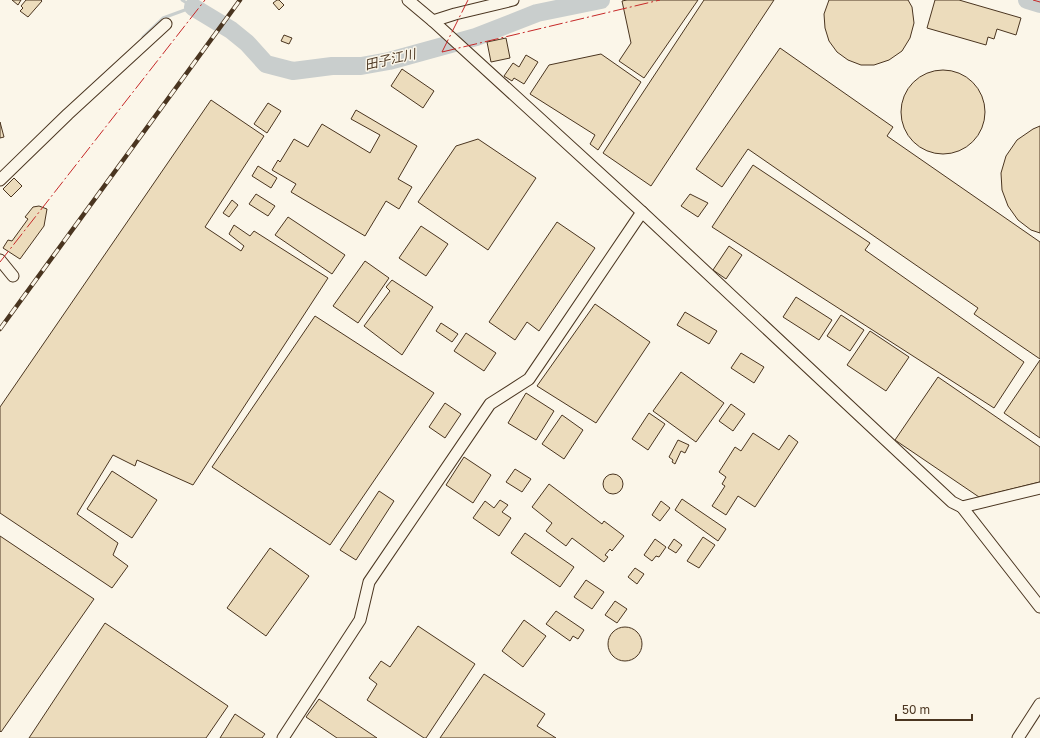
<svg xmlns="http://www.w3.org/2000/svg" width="1040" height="738" viewBox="0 0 1040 738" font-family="'Golos Text','Noto Sans JP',sans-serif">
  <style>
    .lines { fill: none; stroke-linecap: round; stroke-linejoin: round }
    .stream { stroke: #c9cecd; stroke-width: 3 }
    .river { stroke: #c9cecd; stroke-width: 18 }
    .building { fill: #ecdcbc; stroke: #4a3520 }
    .minor-casing { stroke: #4a3520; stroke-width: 13 }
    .minor { stroke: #fbf6e9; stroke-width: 11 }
    .rail-casing { stroke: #4a3520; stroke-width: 4.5 }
    .rail { stroke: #fbf6e9; stroke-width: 3; stroke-dasharray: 9; stroke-linecap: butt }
    .power { stroke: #c62828; stroke-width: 1; stroke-dasharray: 14 3 2 3; stroke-linecap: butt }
    .labels { text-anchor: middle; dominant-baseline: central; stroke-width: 3; stroke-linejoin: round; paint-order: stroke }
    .water-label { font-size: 13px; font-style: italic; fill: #4a3520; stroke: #fbf6e9 }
  </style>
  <rect width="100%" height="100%" fill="#fbf6e9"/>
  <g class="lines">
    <g class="stream">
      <polyline points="182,0 193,7"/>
      <polyline points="143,37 163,18 193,7"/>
    </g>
    <g class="river">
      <polyline points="1027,0 1040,4"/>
      <polyline points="193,7 231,30 247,43 266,64 293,71 332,66 361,66 389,61 476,37 537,13 601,0"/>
    </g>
  </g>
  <g class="building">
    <polygon points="12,0 21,0 18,5"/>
    <polygon points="26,0 41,0 42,1 28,17 20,11 23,8 21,6"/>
    <polygon points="277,0 279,0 284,5 279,10 273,3"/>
    <polygon points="627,0 698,0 644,78 619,61 631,43 622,1"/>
    <polygon points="704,0 774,0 651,186 603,153"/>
    <polygon points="829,0 908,0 912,7 914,23 910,38 902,51 889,60 874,65 861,65 848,60 837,52 829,41 825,28 824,14"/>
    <polygon points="935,0 959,0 1021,18 1016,35 997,29 994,39 988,37 986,45 927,28"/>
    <polygon points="284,35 292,38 289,44 281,41"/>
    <polygon points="506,38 510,58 491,62 487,42"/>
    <polygon points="780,48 893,127 887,136 1040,242 1040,359 974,314 978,308 748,149 722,187 696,169"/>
    <polygon points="601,54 641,82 598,150 590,144 595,135 530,94 549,65"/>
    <polygon points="526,55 538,62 524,84 514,78 512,81 504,76 513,63 519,67"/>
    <polygon points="402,69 434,91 423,108 391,86"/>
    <circle cx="943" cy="112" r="42"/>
    <polygon points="211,100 264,136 205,227 241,251 244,246 229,234 234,225 250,236 254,231 328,278 193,485 137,460 135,466 113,455 77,514 118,543 113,555 128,566 112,588 0,513 0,407"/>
    <polygon points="268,103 281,111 267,133 254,124"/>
    <polygon points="356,110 417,146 398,179 412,187 399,209 386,201 365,236 291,192 296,184 272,170 278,160 280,162 294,139 308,147 322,124 370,153 380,135 351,119"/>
    <polygon points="0,122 4,137 0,138"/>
    <polygon points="1040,126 1040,233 1031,230 1018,220 1008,206 1002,190 1001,173 1006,156 1017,140 1033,129"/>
    <polygon points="478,139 536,178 488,250 418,202 456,146"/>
    <polygon points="753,165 870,243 865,250 1024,362 994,408 712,227"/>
    <polygon points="258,166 277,178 271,188 252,176"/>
    <polygon points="14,178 22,186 11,197 3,189"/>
    <polygon points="256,194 275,206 268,216 249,204"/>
    <polygon points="690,194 708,203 698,217 681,206"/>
    <polygon points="232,200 238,205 229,217 223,213"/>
    <polygon points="39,206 47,209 44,226 20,259 3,248 8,240 12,241 28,219 25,217 33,207"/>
    <polygon points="288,217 345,255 332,274 275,235"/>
    <polygon points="557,222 595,248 539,331 527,322 515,340 489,322"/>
    <polygon points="421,226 448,244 426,276 399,258"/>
    <polygon points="729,246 742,255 726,279 713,270"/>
    <polygon points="365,261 389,278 358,323 333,306"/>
    <polygon points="392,280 433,307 402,355 364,326 390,291 386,287"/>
    <polygon points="796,297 832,320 819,340 783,317"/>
    <polygon points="595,304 650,342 596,423 537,386"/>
    <polygon points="685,312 717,331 709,344 677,325"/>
    <polygon points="841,315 864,330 850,351 827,336"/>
    <polygon points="315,316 434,393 330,545 212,467"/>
    <polygon points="441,323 458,334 452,342 436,331"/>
    <polygon points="870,331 909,357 886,391 847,365"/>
    <polygon points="466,333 496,353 484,371 454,351"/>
    <polygon points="741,353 764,367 754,383 731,368"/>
    <polygon points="1040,360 1040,438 1004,413"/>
    <polygon points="681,372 724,403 696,442 653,411"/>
    <polygon points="938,377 1040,447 1040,482 979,497 895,440"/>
    <polygon points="526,393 554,411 536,440 508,423"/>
    <polygon points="445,403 461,414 445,438 429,427"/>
    <polygon points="731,404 745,414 733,431 719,421"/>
    <polygon points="649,413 665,424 648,450 632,439"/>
    <polygon points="562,415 583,430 564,459 542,444"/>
    <polygon points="753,433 779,450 789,435 798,442 755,507 738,496 726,515 712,506 725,486 722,484 726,477 719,472 735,447 741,451"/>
    <polygon points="678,440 689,445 685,453 681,451 675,464 672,462 673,460 669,457"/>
    <polygon points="464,457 491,475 473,503 446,485"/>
    <polygon points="515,469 531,479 522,492 506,482"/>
    <polygon points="112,471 157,500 132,538 87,509"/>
    <circle cx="613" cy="484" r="10"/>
    <polygon points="549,484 602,524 604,521 624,536 612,551 610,549 605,555 608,557 604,562 572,538 566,546 546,531 552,523 532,507"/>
    <polygon points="379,491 394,501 356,560 340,550"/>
    <polygon points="682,499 726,529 718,541 675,510"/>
    <polygon points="500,500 508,505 502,512 511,518 499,536 473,518 485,501 494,508"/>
    <polygon points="661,501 670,508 660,521 652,515"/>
    <polygon points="525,533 574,567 560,587 511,553"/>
    <polygon points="0,536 94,599 1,732 0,731"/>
    <polygon points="703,537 715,545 699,568 687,561"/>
    <polygon points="655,539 666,547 659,557 656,556 652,561 644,555"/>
    <polygon points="674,539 682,545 676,553 668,548"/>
    <polygon points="270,548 309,576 266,636 227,608"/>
    <polygon points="635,568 644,574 637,584 628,577"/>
    <polygon points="586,580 604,592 592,609 574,597"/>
    <polygon points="615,601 627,609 617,623 605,615"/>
    <polygon points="556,611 584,630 578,639 573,636 570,641 546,624"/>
    <polygon points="524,620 546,636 523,667 502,651"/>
    <polygon points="105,623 228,706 206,738 29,738"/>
    <polygon points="418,626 475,664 426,738 424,738 367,700 377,684 369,678 381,661 390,667"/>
    <circle cx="625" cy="644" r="17"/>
    <polygon points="484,674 545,714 537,726 556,738 440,738"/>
    <polygon points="319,699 377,738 337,738 306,717"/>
    <polygon points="235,714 265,734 262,738 220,738"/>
  </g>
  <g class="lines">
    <defs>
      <g id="minor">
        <polyline points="408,0 433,21 642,212 952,502 962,507 1040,488"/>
        <polyline points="433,21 455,14 513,0"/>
        <polyline points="0,180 68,114 166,24"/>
        <polyline points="0,260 13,276"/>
        <polyline points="962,507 1040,607"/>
        <polyline points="283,738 360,620 369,582 490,404 529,379 642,212"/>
        <polyline points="1018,738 1040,704"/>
      </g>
    </defs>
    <use href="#minor" class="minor-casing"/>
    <use href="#minor" class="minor"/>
    <defs>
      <polyline id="rail" points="0,329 240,0"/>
    </defs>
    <use href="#rail" class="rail-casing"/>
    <use href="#rail" class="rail"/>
    <g class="power">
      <polyline points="1033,0 1040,2"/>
      <polyline points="442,52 660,0"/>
      <polyline points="442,52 468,0"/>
      <polyline points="0,262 205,0"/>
    </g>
  </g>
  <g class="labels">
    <g class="water-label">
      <text transform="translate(390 59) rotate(-13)">田子江川</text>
    </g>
  </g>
  <path d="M896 714v6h76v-6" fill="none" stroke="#4a3520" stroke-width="2"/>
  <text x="902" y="714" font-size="12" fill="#4a3520" stroke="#fbf6e9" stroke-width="3" paint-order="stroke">50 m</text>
</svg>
